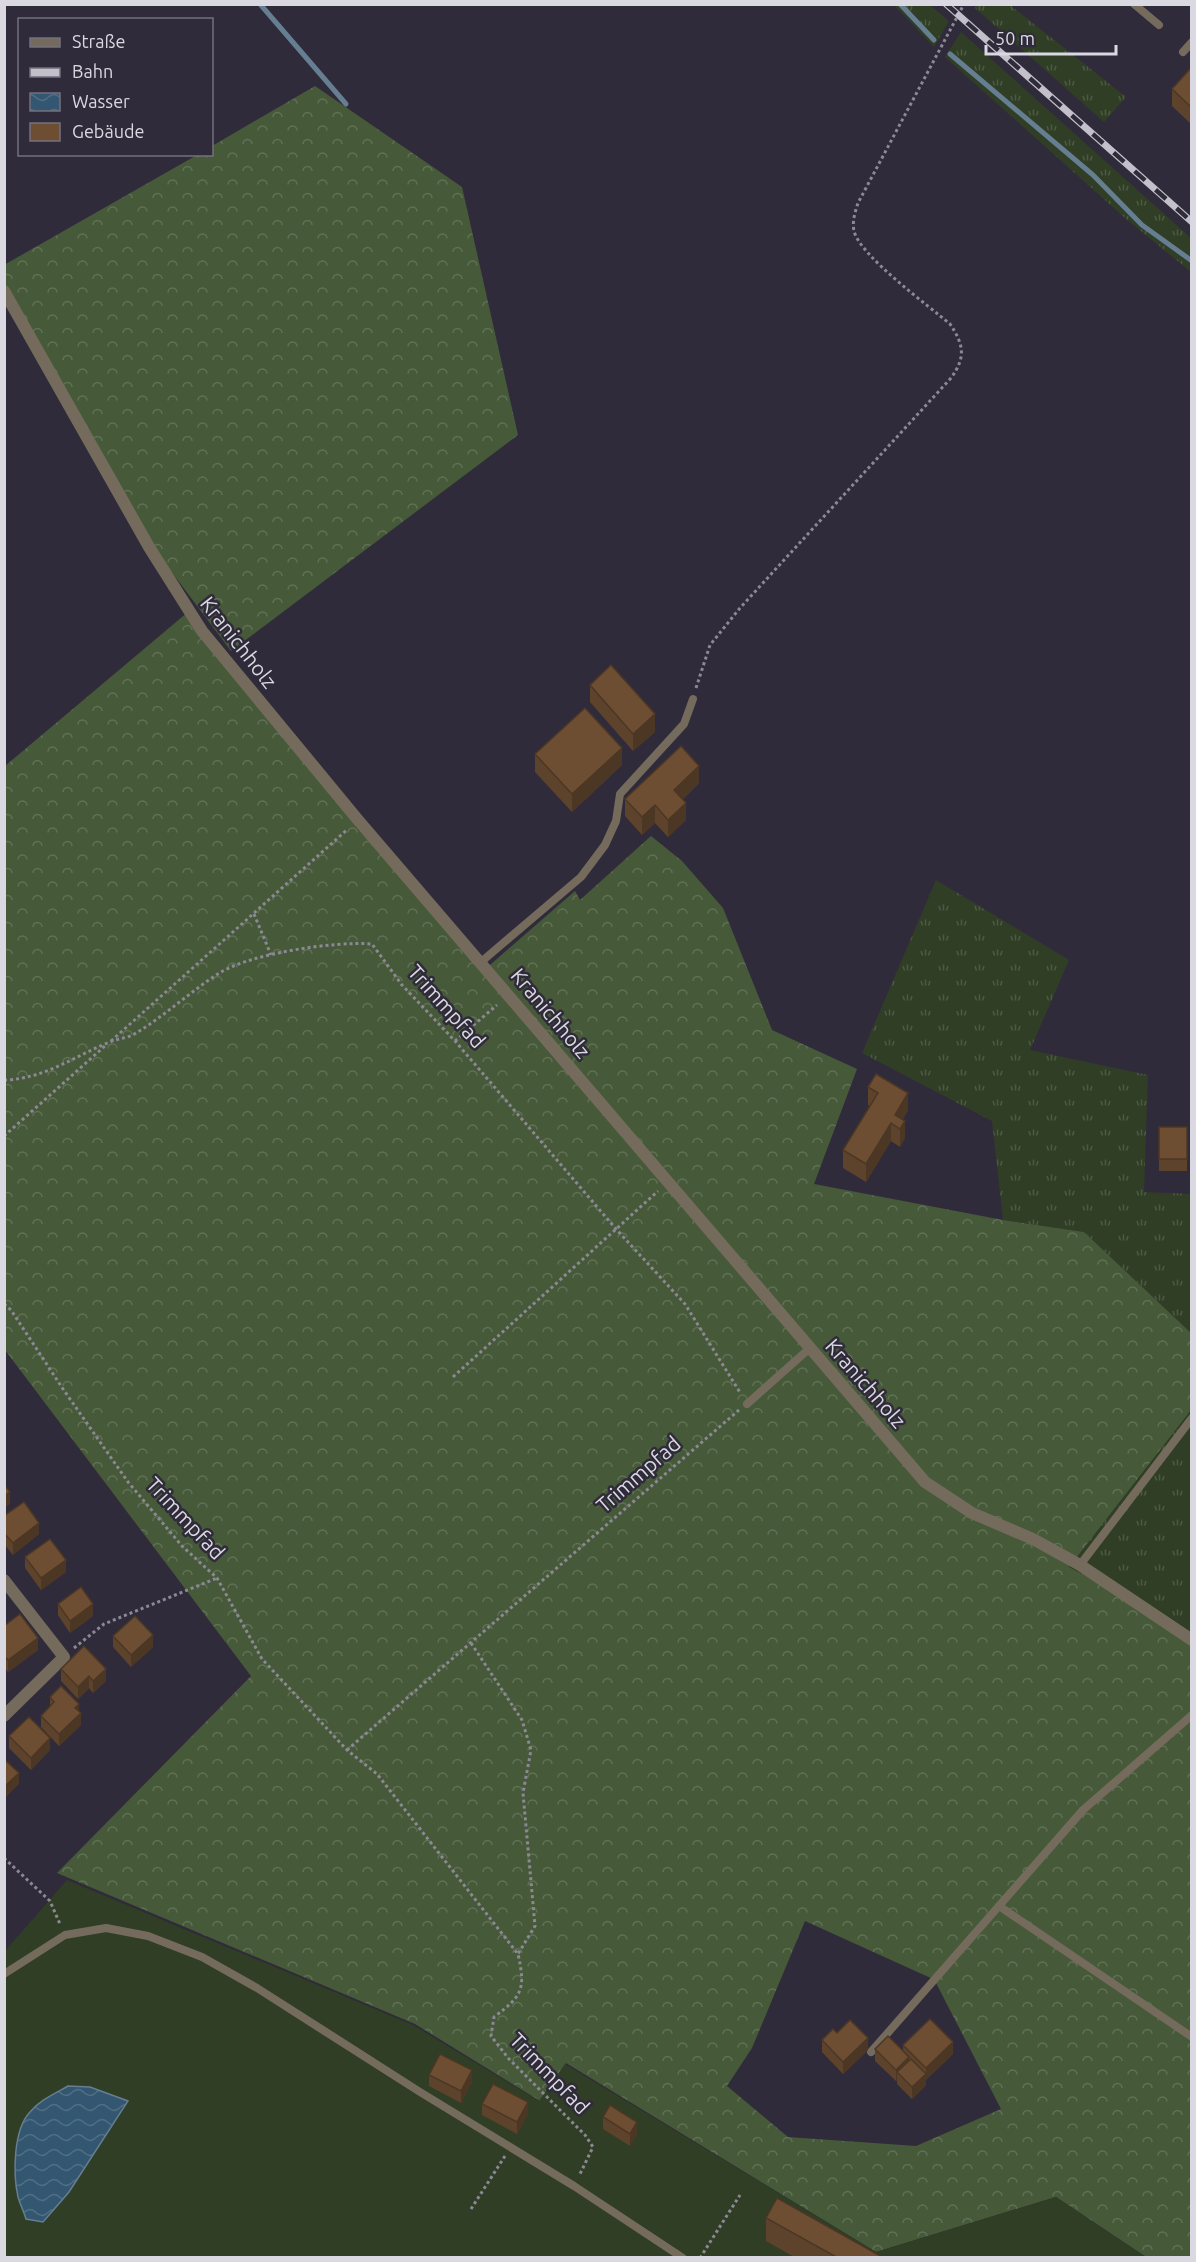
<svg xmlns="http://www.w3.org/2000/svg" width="1196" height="2262" viewBox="0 0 1196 2262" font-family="Ubuntu,sans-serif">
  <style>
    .grass { fill: url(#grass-tufts) }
    .forest { fill: url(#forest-crowns) }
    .pitch { fill: #2f3e25 }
    .water { fill: url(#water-waves); stroke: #657e92; stroke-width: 1.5 }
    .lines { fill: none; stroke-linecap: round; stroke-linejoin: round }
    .stream { stroke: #657e92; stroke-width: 5 }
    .path { stroke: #8c8894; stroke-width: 3; stroke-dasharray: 3 3; stroke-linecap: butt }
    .lane { stroke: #756b5c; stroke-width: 8 }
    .street { stroke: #756b5c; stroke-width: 12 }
    .rail-casing { stroke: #c2c0ca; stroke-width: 7 }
    .rail { stroke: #302b3a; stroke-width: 4.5; stroke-dasharray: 14; stroke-linecap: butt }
    .wall { fill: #5e432c }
    .shaded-wall { fill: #4c3724 }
    .building { fill: #6d4e33; stroke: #4c3724; stroke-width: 1.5 }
    .labels { text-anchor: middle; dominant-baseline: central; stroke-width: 5; stroke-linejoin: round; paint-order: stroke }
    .street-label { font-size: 21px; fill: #dad8e1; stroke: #302b3a }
  </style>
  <defs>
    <pattern id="grass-tufts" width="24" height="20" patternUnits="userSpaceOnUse" patternTransform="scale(1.5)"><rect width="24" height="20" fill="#2f3e25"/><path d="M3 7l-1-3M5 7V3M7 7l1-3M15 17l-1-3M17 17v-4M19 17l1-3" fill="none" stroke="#4d5944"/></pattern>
    <pattern id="forest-crowns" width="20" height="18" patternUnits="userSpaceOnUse" patternTransform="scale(1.5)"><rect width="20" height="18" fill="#465a39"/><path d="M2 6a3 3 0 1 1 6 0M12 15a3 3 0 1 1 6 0" fill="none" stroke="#607155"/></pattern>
    <pattern id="water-waves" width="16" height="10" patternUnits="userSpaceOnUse" patternTransform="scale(1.5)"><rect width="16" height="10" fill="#335770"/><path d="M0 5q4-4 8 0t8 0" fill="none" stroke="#506e84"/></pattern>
  </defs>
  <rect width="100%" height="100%" fill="#302b3a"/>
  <g class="grass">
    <polygon points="894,5 930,5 949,21 934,47"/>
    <polygon points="977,5 1010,5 1126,97 1104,122 975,8"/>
    <polygon points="961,32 1191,238 1191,272 1125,218 945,57"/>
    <polygon points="936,880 1069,960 1030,1050 1148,1075 1144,1192 1191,1194 1191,1333 1084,1232 1003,1220 992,1121 862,1053"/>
    <polygon points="1191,1410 1191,1632 1068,1567"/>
  </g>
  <g class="forest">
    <polygon points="315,86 462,187 518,435 231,651 152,546 5,285 4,265 197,155 212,154 212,146"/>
    <polygon points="188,612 357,828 483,971 575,891 580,900 651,836 682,861 723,908 772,1030 857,1069 814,1184 1003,1220 1084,1232 1191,1333 1191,1410 1069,1567 1191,1632 1191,2035 999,1904 933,1979 805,1921 752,2048 727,2086 788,2137 916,2146 1001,2109 935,1981 999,1909 1191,2039 1191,2257 1146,2257 1056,2197 876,2252 566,2063 540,2101 415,2024 57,1873 251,1676 5,1350 5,766"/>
  </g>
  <polygon class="pitch" points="67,1880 413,2025 539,2101 565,2064 876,2252 1056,2197 1146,2257 5,2258 5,1951"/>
  <path class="water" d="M68,2086L90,2087L128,2101L69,2192L43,2222L26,2219C24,2212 20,2204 18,2197C13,2174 13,2130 30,2112C40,2100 54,2094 68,2086Z"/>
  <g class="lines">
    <g class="stream">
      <polyline points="260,4 346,104"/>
      <polyline points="900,4 934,40"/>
      <polyline points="950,54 1093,175 1142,225 1192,261"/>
    </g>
    <g class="path">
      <path d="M696,688L710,645L740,608L951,378C966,357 964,345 950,324C929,306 860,256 854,231C852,222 855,212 858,203L964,4"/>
      <polyline points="254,914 271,955"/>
      <polyline points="111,1041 348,829"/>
      <polyline points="455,1041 497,1005"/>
      <path d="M4,1080C45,1079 74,1056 110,1042C119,1038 129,1038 136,1033C166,1015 192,990 221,972C254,953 335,941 372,944L402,985L455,1041L616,1229L685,1304L741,1394"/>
      <polyline points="4,1136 106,1045"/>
      <path d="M4,1304L11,1310L63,1389L128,1482L182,1546L217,1578L262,1659L347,1750L377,1774L518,1954C526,1990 522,1996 494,2017L491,2036L509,2059L585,2135L593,2147L579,2176"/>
      <polyline points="453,1377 658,1191"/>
      <polyline points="471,1643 522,1720 531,1750 523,1793 535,1926 518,1954"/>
      <polyline points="74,1648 104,1624 217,1578"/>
      <polyline points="347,1750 739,1410"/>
      <polyline points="4,1858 50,1901 60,1924"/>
      <polyline points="471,2209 505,2156"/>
      <polyline points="700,2258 740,2195"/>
    </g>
    <g class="lane">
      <polyline points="1134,4 1159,25"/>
      <polyline points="1183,52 1192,42"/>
      <polyline points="481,962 581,877 605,845 616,821 620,794 684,724 693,699"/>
      <polyline points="747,1404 810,1348"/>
      <polyline points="1080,1565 1192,1418"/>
      <polyline points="999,1906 1192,2037"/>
      <polyline points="4,1974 65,1935 106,1928 148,1936 202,1957 257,1988 420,2092 574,2186 683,2258"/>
      <polyline points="871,2052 1083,1810 1192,1715"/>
    </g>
    <g class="street">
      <polyline points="4,291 149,547 202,631 358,820 925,1482 972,1513 1033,1539 1080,1565 1192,1640"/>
      <polyline points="4,1580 64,1657 4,1716"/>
    </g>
    <defs>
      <polyline id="rail" points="946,4 1192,222"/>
    </defs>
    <use href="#rail" class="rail-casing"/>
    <use href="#rail" class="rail"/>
  </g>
  <g class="wall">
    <polygon points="1191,68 1191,124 1172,106 1172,89"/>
    <polygon points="590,685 655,732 633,751 590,702"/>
    <polygon points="535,754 622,765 572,812 535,772"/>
    <polygon points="699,783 683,799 686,820 668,837 655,823 642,835 625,816 625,799"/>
    <polygon points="868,1087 908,1110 903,1119 905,1138 900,1147 891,1141 866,1182 843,1168 843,1150 870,1106 868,1105"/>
    <rect x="1159" y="1127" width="28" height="44"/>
    <polygon points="4,1516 39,1534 13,1555 4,1544"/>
    <polygon points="25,1557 66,1572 41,1590 25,1568"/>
    <polygon points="58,1604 93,1616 70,1633 58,1615"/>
    <polygon points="4,1626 38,1650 8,1672 4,1667"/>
    <polygon points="113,1636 153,1647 131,1667 113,1647"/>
    <polygon points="61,1669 106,1681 93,1693 89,1688 78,1699 61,1681"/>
    <polygon points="50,1697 79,1712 81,1725 59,1746 41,1727 41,1716 50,1707"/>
    <polygon points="9,1736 50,1750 31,1770 9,1748"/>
    <polygon points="837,2033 868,2050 843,2074 822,2052 822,2040"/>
    <polygon points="903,2045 953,2054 926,2080 926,2085 912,2099 897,2084 897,2080 896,2081 875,2061 875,2049 903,2051"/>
    <polygon points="429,2075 472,2082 461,2103 429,2086"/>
    <polygon points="482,2104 528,2114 517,2134 482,2115"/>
    <polygon points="603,2117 637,2134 630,2146 603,2129"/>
    <polygon points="766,2218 884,2258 796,2258 766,2241"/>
  </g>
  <g class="shaded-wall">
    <polygon points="655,714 655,732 633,751 633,734"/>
    <polygon points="622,748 622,765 572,812 572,794"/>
    <polygon points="699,766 699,783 674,807 674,790"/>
    <polygon points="686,803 686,820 668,837 668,820"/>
    <polygon points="655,805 655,823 642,835 642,817"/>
    <polygon points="908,1093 908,1110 898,1128 895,1115"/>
    <polygon points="905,1121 905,1138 900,1147 900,1129"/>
    <polygon points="891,1123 891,1141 866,1182 866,1164"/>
    <polygon points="10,1492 10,1504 4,1508 4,1496"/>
    <polygon points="39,1523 39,1534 13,1555 13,1543"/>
    <polygon points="66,1560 66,1572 41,1590 41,1578"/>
    <polygon points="93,1604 93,1616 70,1633 70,1621"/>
    <polygon points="153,1635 153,1647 131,1667 131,1655"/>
    <polygon points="38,1638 38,1650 8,1672 8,1660"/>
    <polygon points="106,1669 106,1681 93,1693 93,1681"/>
    <polygon points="89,1676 89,1688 78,1699 78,1687"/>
    <polygon points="79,1704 79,1715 81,1713 81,1725 59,1746 59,1734 75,1708"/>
    <polygon points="50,1738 50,1750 31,1770 31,1758"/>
    <polygon points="19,1773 19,1784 4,1799 4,1787"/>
    <polygon points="868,2038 868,2050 843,2074 843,2062"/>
    <polygon points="953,2042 953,2054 926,2080 926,2068"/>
    <polygon points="909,2057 909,2068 897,2072 897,2080 896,2081 896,2070"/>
    <polygon points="472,2070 472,2082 461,2103 461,2091"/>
    <polygon points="926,2074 926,2085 912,2099 912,2087"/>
    <polygon points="528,2102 528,2114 517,2134 517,2122"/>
    <polygon points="637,2122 637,2134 630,2146 630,2134"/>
  </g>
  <g class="building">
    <polygon points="1191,68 1191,107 1172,89"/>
    <polygon points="611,665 655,714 633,734 590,685"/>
    <polygon points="585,708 622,748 572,794 535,754"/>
    <polygon points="681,746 699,766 674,790 686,803 668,820 655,805 642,817 625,799"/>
    <polygon points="876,1074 908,1093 895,1115 905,1121 900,1129 891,1123 866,1164 843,1150 878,1093 868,1087"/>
    <rect x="1159" y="1127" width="28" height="32"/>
    <polygon points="4,1485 10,1492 4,1496"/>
    <polygon points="24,1502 39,1523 13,1543 4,1533 4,1516"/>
    <polygon points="50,1539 66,1560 41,1578 25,1557"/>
    <polygon points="81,1587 93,1604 70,1621 58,1604"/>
    <polygon points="20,1614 38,1638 8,1660 4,1656 4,1626"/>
    <polygon points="135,1616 153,1635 131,1655 113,1636"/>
    <polygon points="84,1646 106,1669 93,1681 89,1676 78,1687 61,1669"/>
    <polygon points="61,1686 79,1704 75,1708 81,1713 59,1734 41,1716 54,1702 50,1697"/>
    <polygon points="29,1717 50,1738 31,1758 9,1736"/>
    <polygon points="4,1759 19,1773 4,1787"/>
    <polygon points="930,2019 953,2042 926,2068 903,2045"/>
    <polygon points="850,2020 868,2038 843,2062 822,2040 833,2029 837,2033"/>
    <polygon points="888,2036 909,2057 896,2070 875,2049"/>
    <polygon points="440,2054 472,2070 461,2091 429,2075"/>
    <polygon points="911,2059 926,2074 912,2087 897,2072"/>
    <polygon points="493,2084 528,2102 517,2122 482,2104"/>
    <polygon points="610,2105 637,2122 630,2134 603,2117"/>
    <polygon points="777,2198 884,2258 838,2258 766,2218"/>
  </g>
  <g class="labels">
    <g class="street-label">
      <text transform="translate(239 642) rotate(52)">Kranichholz</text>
      <text transform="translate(447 1006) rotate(48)">Trimmpfad</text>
      <text transform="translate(551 1013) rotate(50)">Kranichholz</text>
      <text transform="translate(866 1383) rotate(49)">Kranichholz</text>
      <text transform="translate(638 1474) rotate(-41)">Trimmpfad</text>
      <text transform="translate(186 1518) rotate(47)">Trimmpfad</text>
      <text transform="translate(550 2073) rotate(46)">Trimmpfad</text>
    </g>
  </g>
  <rect width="1196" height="2262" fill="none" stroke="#dad8e1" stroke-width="12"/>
  <rect x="18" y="18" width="195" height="138" fill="#302b3a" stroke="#74707d" stroke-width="1.5"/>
  <rect x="30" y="38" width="30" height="9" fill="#756b5c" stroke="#74707d" stroke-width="1.5"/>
  <text x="72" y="48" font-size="18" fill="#dad8e1">Straße</text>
  <rect x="30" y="68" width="30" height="9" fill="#c2c0ca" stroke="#74707d" stroke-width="1.5"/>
  <text x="72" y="78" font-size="18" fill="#dad8e1">Bahn</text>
  <rect x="30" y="93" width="30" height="18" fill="url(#water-waves)" stroke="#74707d" stroke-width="1.5"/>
  <text x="72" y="108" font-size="18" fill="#dad8e1">Wasser</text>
  <rect x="30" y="123" width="30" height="18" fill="#6d4e33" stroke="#74707d" stroke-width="1.5"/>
  <text x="72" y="138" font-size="18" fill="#dad8e1">Gebäude</text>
  <path d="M986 45v9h130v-9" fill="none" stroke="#dad8e1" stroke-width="3"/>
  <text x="995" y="45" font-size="18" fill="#dad8e1" stroke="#302b3a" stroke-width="4.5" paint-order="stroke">50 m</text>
</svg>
